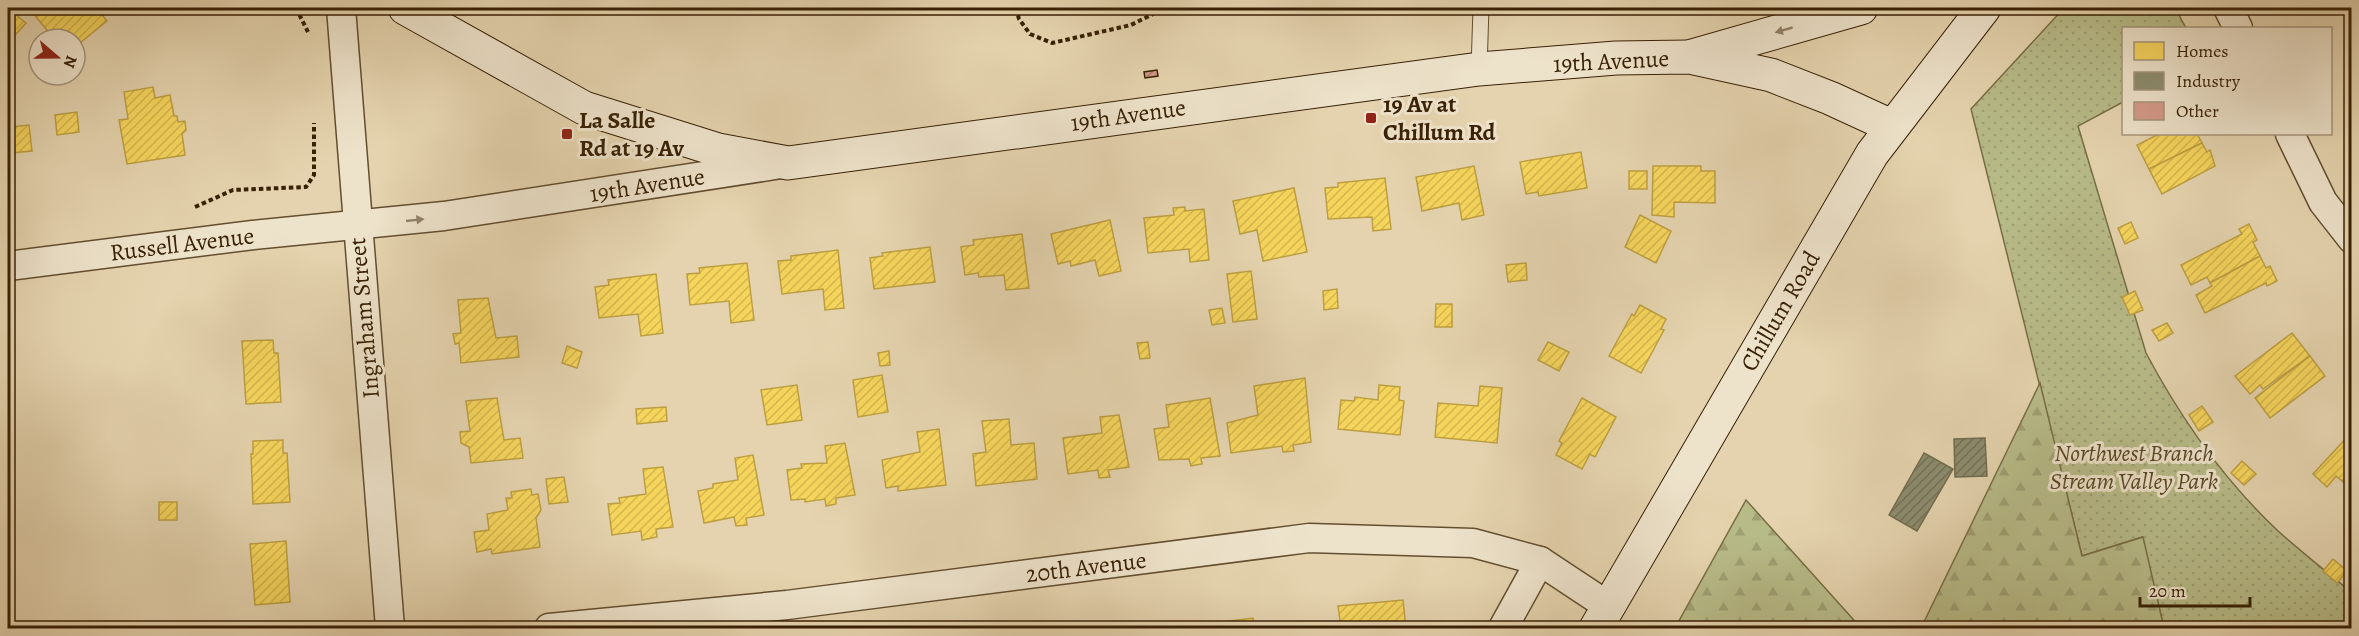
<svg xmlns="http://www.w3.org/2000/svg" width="2359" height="636" viewBox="0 0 2359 636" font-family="Alegreya,serif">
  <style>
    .green { fill: url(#green-dots); stroke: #786e46; stroke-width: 1.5 }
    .forest { fill: url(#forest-firs); stroke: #786e46; stroke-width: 1.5 }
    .homes { fill: url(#homes-hatch); stroke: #bd9f42; stroke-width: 1.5 }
    .industry { fill: url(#industry-hatch); stroke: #736c4e; stroke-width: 1.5 }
    .building { fill: url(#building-hatch); stroke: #382105; stroke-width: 1.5 }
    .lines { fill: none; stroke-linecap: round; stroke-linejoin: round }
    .lane-casing { stroke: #634e2f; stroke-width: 17 }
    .street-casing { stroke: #634e2f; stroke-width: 31 }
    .secondary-casing { stroke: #382105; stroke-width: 35 }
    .path { stroke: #382105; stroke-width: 4; stroke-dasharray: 4.5 3; stroke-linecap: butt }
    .lane { stroke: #ede2ca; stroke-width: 15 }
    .street { stroke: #ede2ca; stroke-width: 28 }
    .secondary { stroke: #ede2ca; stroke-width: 33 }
    .oneway { fill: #928268 }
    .poi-dot { fill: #8f2418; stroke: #ede2ca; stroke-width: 2 }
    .labels { text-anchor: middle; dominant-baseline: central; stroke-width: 6; stroke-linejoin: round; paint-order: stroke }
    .street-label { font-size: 24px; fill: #382105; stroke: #ede2ca }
    .poi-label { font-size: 24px; font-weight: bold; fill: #382105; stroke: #ede2ca; text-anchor: start }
    .park-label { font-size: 24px; font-style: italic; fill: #584826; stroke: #ede2ca }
  </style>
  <defs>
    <pattern id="green-dots" width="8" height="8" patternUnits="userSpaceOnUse" patternTransform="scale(1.5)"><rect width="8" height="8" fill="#b7bb88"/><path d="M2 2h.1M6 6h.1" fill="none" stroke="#9ea074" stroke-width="1.8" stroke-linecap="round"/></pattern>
    <pattern id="forest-firs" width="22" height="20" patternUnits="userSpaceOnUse" patternTransform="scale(1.5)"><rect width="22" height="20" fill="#b7bb88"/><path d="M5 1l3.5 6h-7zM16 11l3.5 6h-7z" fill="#9ea074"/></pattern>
    <pattern id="homes-hatch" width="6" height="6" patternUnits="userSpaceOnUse" patternTransform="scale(1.5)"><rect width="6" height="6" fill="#f6d55c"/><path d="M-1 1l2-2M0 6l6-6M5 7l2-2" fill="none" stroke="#d4b74e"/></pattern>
    <pattern id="industry-hatch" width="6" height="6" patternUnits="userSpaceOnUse" patternTransform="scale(1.5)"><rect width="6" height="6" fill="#8c8c6e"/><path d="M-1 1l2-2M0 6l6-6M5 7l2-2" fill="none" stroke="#737258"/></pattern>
    <pattern id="building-hatch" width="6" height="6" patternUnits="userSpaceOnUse" patternTransform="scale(1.5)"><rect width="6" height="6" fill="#d39a88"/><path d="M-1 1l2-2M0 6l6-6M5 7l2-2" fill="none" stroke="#ac7d6d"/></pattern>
  </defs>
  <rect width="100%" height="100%" fill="#e4d3ae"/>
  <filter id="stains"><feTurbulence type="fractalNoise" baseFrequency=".00333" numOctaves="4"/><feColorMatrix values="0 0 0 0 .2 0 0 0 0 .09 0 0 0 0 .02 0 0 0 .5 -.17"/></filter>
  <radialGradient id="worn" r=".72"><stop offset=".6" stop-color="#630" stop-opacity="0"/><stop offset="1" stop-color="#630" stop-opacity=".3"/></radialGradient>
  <path class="green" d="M2064,8H2175L2186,28H2124L2123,102L2078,126L2146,353C2180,417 2224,480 2277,530C2301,552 2327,572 2351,592V628H2164L2142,537L2082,556L1971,109Z"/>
  <g class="forest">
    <polygon points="2040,383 2082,556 2143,537 2164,628 1921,628"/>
    <polygon points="1746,500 1861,628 1675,628"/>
  </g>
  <g class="homes">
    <polygon points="8,8 26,23 8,43"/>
    <polygon points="38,8 96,8 107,21 75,47 75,39 46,39 51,35 32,12"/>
    <polygon points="153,87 155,98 170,95 174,116 177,116 178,122 185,121 186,130 182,134 185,155 127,164 119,120 128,119 124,92"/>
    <polygon points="77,112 79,132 57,135 55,115"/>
    <polygon points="11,121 11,127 29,125 32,151 11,153 12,166 8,166 8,122"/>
    <polygon points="2159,134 2197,134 2202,143 2149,169 2137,145"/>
    <polygon points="2202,143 2207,152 2210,150 2215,166 2162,194 2149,169"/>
    <polygon points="1581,152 1587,188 1539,196 1538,192 1526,194 1520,162"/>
    <polygon points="1474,166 1484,215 1462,220 1459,203 1422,211 1416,177"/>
    <polygon points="1653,166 1701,166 1701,171 1715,171 1715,203 1674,202 1674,217 1652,215"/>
    <rect x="1629" y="171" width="18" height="18"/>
    <polygon points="1385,178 1391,229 1373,231 1372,217 1328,219 1325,188 1338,187 1338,183"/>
    <polygon points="1294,188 1307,252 1263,261 1257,230 1240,234 1233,201"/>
    <polygon points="1185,207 1185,211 1204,209 1209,260 1190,262 1189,249 1148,253 1144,218 1174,215 1173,208"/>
    <polygon points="1640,215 1671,231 1656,263 1625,247"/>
    <polygon points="1110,220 1121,271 1099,276 1095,260 1071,266 1070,261 1058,264 1051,234"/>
    <polygon points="2131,222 2138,238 2125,244 2118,228"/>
    <polygon points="2249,224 2257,240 2253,242 2260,256 2210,283 2207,277 2191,285 2181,265 2242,234 2239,229"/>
    <polygon points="1022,234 1029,288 1006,290 1004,275 979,277 978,273 965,275 961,247 974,245 973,240"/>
    <polygon points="930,247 935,282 874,289 870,258 883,256 882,253"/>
    <polygon points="838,250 844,308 825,310 823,289 782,294 778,261 791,260 791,256"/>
    <polygon points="2260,256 2266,268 2270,266 2277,281 2267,286 2266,283 2205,313 2196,295 2212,286 2210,283"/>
    <polygon points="747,263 754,320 731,323 729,301 690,305 687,274 700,273 699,268"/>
    <polygon points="1526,263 1527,280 1508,282 1506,265"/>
    <polygon points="1251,271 1257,319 1233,322 1227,274"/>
    <polygon points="656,274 663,333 641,336 638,314 599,318 595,287 609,285 608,280"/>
    <polygon points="1337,289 1338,308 1324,310 1323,291"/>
    <polygon points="2135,291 2143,310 2130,315 2122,297"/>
    <polygon points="488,298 496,338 517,336 519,357 461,363 459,343 455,344 453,334 461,333 458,300"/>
    <polygon points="1436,304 1452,304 1452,327 1435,327"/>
    <polygon points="1640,305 1666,319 1661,329 1664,330 1641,373 1609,356 1632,314 1634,316"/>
    <polygon points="1222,308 1225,323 1212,325 1209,310"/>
    <polygon points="2167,323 2173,333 2159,341 2152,330"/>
    <polygon points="2292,333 2310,356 2263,389 2260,385 2250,394 2235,376"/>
    <polygon points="273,340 274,353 278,353 281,402 246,404 242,341"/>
    <polygon points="1148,342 1150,358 1140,359 1137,343"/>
    <polygon points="1548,342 1569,352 1559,371 1538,360"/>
    <polygon points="567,346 582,352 577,368 562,363"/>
    <polygon points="889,351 890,365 880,366 878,353"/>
    <polygon points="2310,356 2325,376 2270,418 2255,398"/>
    <polygon points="882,375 888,412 858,417 853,380"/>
    <polygon points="1305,378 1311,442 1293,445 1294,451 1283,452 1282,446 1231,453 1227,423 1258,415 1254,386"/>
    <polygon points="797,385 802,420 767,425 761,390"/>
    <polygon points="1379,385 1400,387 1399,400 1404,401 1400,435 1338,429 1341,400 1354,401 1355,397 1378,400"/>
    <polygon points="1480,386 1502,388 1497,443 1435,437 1438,403 1478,406"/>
    <polygon points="497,398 504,440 520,438 523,458 471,463 469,447 461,443 460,432 470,431 466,401"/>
    <polygon points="1210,398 1220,456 1201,458 1202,464 1191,466 1189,459 1159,460 1154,429 1169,427 1166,405"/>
    <polygon points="1582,398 1616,417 1595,457 1590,454 1582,469 1556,455 1562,443 1559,441"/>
    <polygon points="2202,406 2213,422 2199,431 2189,415"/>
    <polygon points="666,407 667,421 637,424 636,409"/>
    <polygon points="1119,415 1129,467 1108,470 1110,477 1099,478 1098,470 1068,474 1063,438 1102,433 1100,417"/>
    <polygon points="1009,419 1011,445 1034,443 1037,479 976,486 973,454 986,452 982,421"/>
    <polygon points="939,429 946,485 898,491 898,486 886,488 882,460 920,452 917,432"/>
    <polygon points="2352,432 2352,471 2342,481 2336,476 2327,487 2313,474"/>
    <polygon points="283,440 283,453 287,453 290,502 253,504 251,454 253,454 253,441"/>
    <polygon points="845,443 855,495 836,498 836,504 826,506 825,499 805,502 805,499 791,500 787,470 802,468 801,464 827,463 825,446"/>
    <polygon points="753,455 764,515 746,518 747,525 736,526 734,517 704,523 698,491 713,488 713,484 738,480 735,458"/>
    <polygon points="2242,461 2256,474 2244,485 2231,473"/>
    <polygon points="663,467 673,527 656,529 657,537 642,540 641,531 612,535 608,504 620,503 619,498 646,494 643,469"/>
    <polygon points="2352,471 2352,490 2342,481"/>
    <polygon points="564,477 568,502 549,504 546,479"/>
    <polygon points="531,489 532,495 538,494 541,510 536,518 540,547 492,554 491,549 477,552 474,532 489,530 487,514 508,510 506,498 512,498 511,492"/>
    <rect x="159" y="502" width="18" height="18"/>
    <polygon points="286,541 290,602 255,605 250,544"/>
    <polygon points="2333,559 2347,571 2337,583 2323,571"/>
    <polygon points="1403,600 1406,628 1341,628 1338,606"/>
    <polygon points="1253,618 1254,628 1197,628 1207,627 1207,624"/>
  </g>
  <g class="industry">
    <polygon points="1985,438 1987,476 1955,477 1954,439"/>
    <polygon points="1924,453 1953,469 1917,531 1889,515"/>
  </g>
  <polygon class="building" points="1157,70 1158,76 1145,78 1144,72"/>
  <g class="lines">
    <defs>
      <polyline id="lane" points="1479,69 1481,8"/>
      <g id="street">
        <polyline points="341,8 390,628"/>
        <polyline points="2228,8 2238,28"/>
        <polyline points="2290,134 2323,202 2352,239"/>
        <polyline points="8,266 253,235 444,216 775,165"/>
        <polyline points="549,628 787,605 1309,538 1473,543 1540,561 1608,606"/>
        <polyline points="1503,628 1540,561"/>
      </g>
      <g id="secondary">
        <polyline points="405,8 584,108 718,150 788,163 1479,69 1616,58 1689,57 1771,75 1830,98 1891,126"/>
        <polyline points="1692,56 1861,8"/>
        <polyline points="1596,628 1872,154 1984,8"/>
      </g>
    </defs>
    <use href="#lane" class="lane-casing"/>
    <use href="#street" class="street-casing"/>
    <use href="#secondary" class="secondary-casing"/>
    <g class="path">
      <polyline points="296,8 308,32"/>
      <polyline points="1016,8 1019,19 1030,34 1052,43 1131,25 1165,8"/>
      <polyline points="195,207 233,190 306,187 314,175 314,123"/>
    </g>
    <use href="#lane" class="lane"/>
    <use href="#street" class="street"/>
    <use href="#secondary" class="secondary"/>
  </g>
  <defs><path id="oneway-solid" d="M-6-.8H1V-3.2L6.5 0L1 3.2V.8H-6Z" transform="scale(1.5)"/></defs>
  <g class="oneway">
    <use href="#oneway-solid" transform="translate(1784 30) rotate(164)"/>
    <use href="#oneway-solid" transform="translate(415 220) rotate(-6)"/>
  </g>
  <g class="poi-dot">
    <rect x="1365" y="112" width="12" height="12" rx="3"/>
    <rect x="561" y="128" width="12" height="12" rx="3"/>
  </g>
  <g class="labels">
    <g class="street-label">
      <text transform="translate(1611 61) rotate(-3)">19th Avenue</text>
      <text transform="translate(1128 115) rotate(-8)">19th Avenue</text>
      <text transform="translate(647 185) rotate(-9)">19th Avenue</text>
      <text transform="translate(182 244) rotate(-7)">Russell Avenue</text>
      <text transform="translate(1780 311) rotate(-60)">Chillum Road</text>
      <text transform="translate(364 318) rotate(-95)">Ingraham Street</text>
      <text transform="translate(1086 567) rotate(-7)">20th Avenue</text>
    </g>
    <g class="poi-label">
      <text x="1383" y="104">19 Av at<tspan x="1383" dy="28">Chillum Rd</tspan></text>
      <text x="579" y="120">La Salle<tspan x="579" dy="28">Rd at 19 Av</tspan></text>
    </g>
    <g class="park-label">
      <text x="2134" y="453">Northwest Branch<tspan x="2134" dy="28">Stream Valley Park</tspan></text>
    </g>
  </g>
  <rect width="2359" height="636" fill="none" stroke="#e4d3ae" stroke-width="30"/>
  <rect x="9" y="9" width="2341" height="618" fill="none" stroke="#382105" stroke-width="3"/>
  <rect x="15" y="15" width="2329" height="606" fill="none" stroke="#382105" stroke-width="1.5"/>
  <rect x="2122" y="27" width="210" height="108" fill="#ede2ca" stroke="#a5957b" stroke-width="1.5"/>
  <rect x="2134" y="42" width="30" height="18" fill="#f6d55c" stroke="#a5957b" stroke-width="1.5"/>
  <text x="2176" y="57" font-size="18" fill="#382105">Homes</text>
  <rect x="2134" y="72" width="30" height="18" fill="#8c8c6e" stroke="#a5957b" stroke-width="1.5"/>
  <text x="2176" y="87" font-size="18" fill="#382105">Industry</text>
  <rect x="2134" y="102" width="30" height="18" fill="#d39a88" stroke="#a5957b" stroke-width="1.5"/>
  <text x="2176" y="117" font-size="18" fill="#382105">Other</text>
  <g transform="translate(57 57) rotate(110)"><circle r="28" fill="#ede2ca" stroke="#a5957b" stroke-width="1.5"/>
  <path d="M0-4.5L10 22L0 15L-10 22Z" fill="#8f2418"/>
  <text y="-9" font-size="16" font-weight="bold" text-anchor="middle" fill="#382105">N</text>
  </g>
  <path d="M2140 597v9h110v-9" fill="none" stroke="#382105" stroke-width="3"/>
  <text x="2149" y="597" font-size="18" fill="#382105" stroke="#ede2ca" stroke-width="4.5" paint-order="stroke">20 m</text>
  <rect width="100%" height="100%" filter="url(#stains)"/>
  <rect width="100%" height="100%" fill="url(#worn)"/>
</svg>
